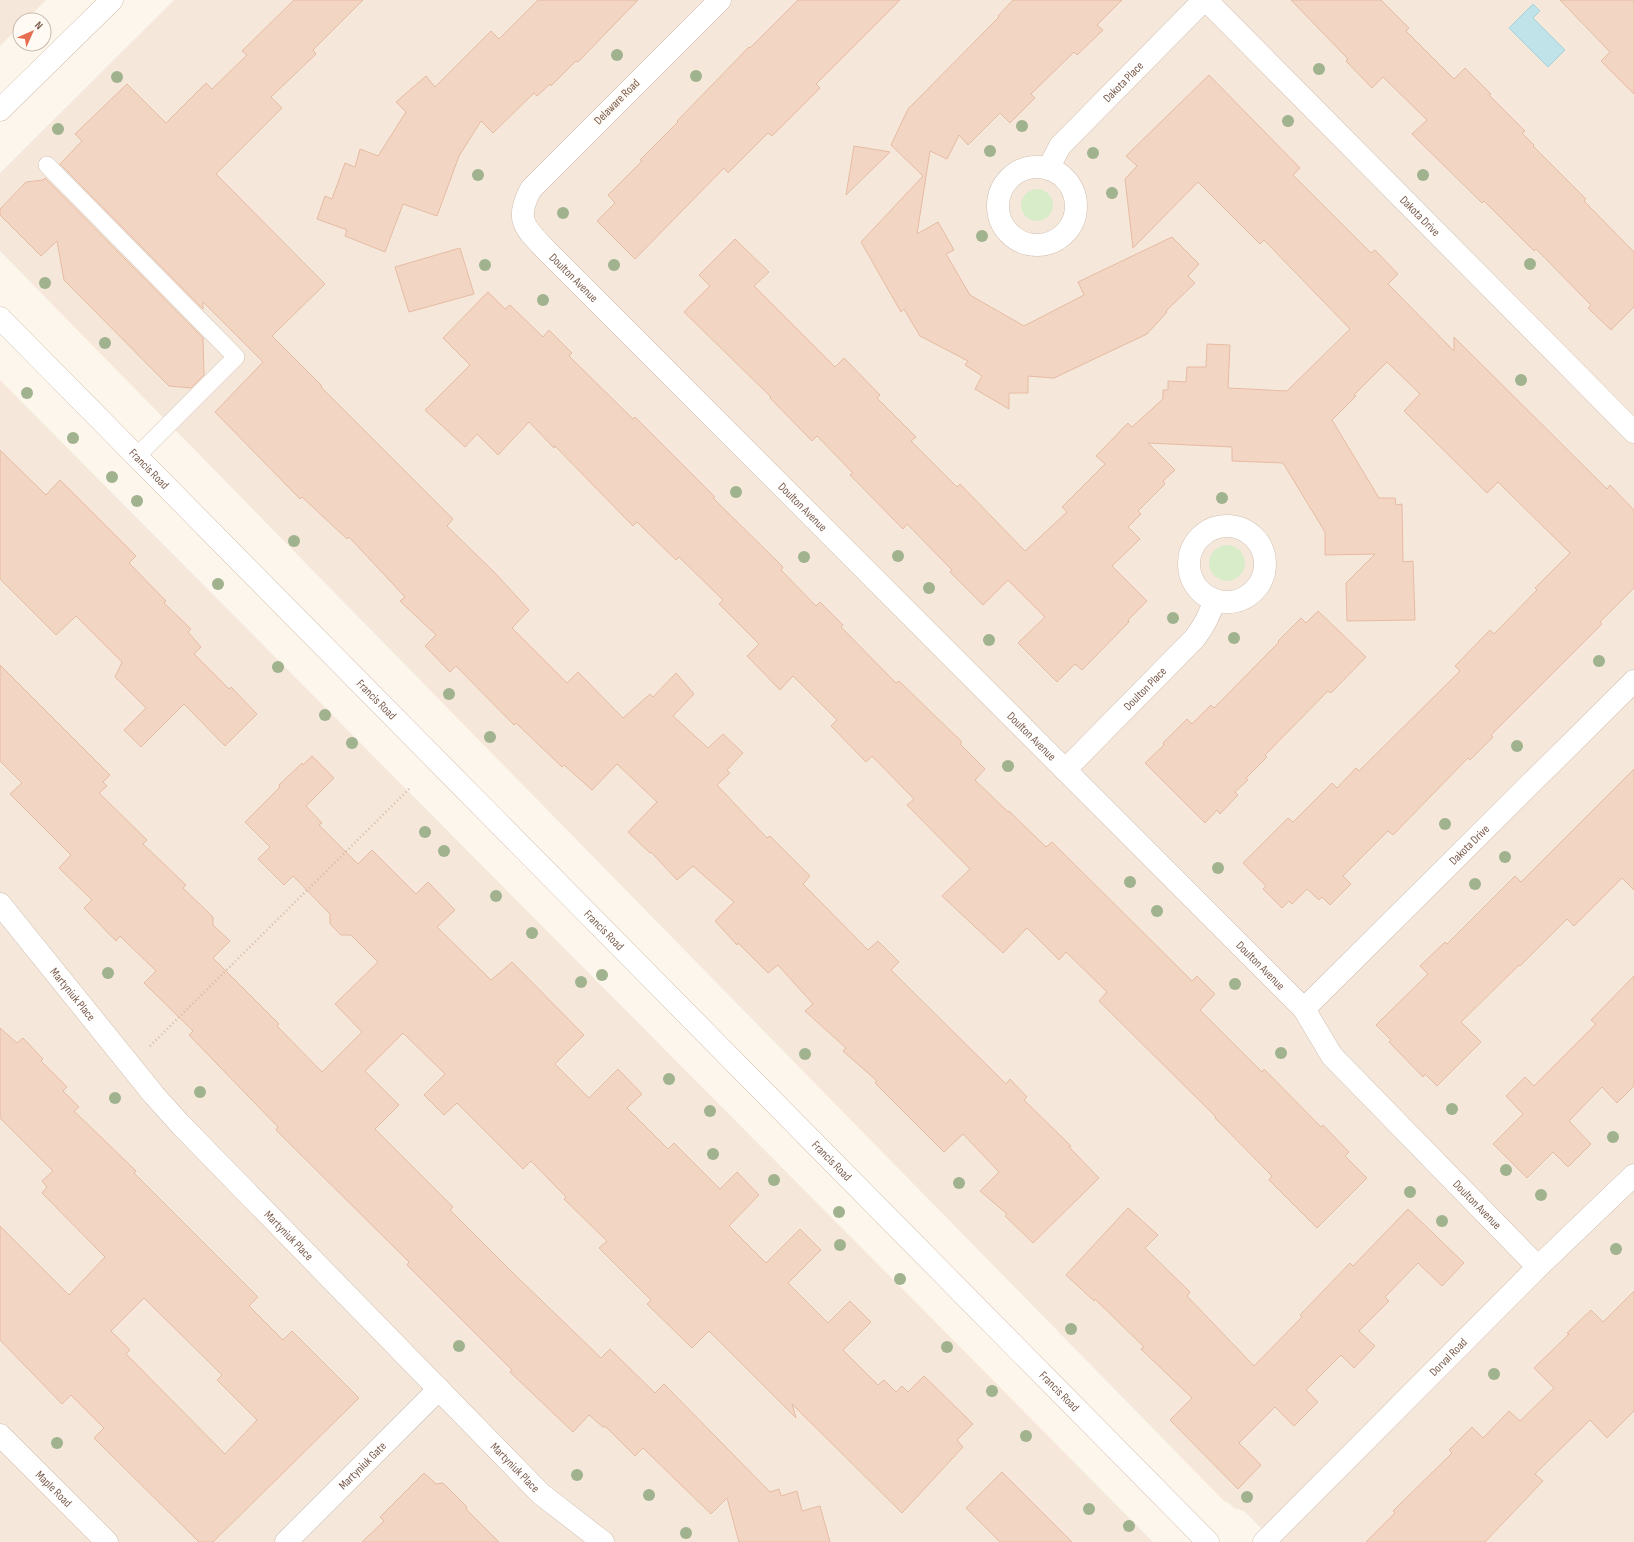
<svg xmlns="http://www.w3.org/2000/svg" width="1634" height="1542" viewBox="0 0 1634 1542" font-family="'Sofia Sans Condensed',sans-serif">
  <style>
    .residential { fill: #f5e8da }
    .green { fill: #d8ecc9 }
    .water { fill: #bfe3e8; stroke: #a5d3da }
    .building { fill: #f3d5c3; stroke: #e6bba3; fill-rule: evenodd }
    .lines { fill: none; stroke-linecap: round; stroke-linejoin: round }
    .lane-casing { stroke: #d1beb0; stroke-width: 18 }
    .street-casing { stroke: #d1beb0; stroke-width: 23 }
    .secondary-casing { stroke: #d6c0b0; stroke-width: 23 }
    .path { stroke: #d9b8a5; stroke-width: 2.5; stroke-dasharray: 1 3; stroke-linecap: butt }
    .lane { stroke: #fff; stroke-width: 17 }
    .street { stroke: #fff; stroke-width: 22 }
    .secondary { stroke: #fff; stroke-width: 22 }
    .tree { fill: #a0b28e }
    .labels { text-anchor: middle; dominant-baseline: central; stroke-width: 3; stroke-linejoin: round; paint-order: stroke }
    .street-label { font-size: 12px; fill: #7a5c4d; stroke: #fffaf3 }
  </style>
  <rect width="100%" height="100%" fill="#fdf6ec"/>
  <g class="residential">
    <polygon points="0,0 46,0 26,20 20,20 20,26 0,46"/>
    <polygon points="174,0 1634,0 1634,1542 1275,1542 1244,1511 1234,1508 1230,1504 1224,1501 0,251 0,173"/>
    <polygon points="0,380 980,1367 1153,1542 0,1542"/>
  </g>
  <g class="green">
    <circle cx="1037" cy="205" r="16"/>
    <circle cx="1227" cy="563" r="18"/>
  </g>
  <polygon class="water" points="1533,4 1540,11 1533,18 1565,50 1548,67 1509,28"/>
  <g class="building">
    <polygon points="294,0 363,0 313,50 316,54 271,97 282,108 216,174 325,284 272,336 322,386 321,387 453,519 447,526 496,574 529,610 512,628 567,683 578,672 623,718 650,694 653,697 676,673 694,694 673,716 708,748 723,734 743,753 727,770 730,773 717,785 767,838 770,836 810,876 803,884 868,950 878,941 899,962 891,970 1006,1084 1010,1079 1027,1097 1024,1100 1071,1146 1069,1147 1099,1178 1033,1243 1005,1216 1007,1214 980,1191 999,1172 963,1134 944,1152 875,1083 877,1081 843,1051 846,1048 805,1011 813,1004 778,965 768,973 738,943 737,945 715,921 734,902 693,866 677,880 651,852 650,853 628,832 657,802 617,764 592,790 564,765 562,767 516,723 514,725 456,666 450,672 425,646 436,635 400,601 405,597 349,537 347,539 302,497 300,499 215,412 263,362 203,302 203,309 60,164 82,141 75,134 127,84 166,123 206,83 212,89 247,55 242,51"/>
    <polygon points="538,0 638,0 578,62 576,61 551,86 550,84 537,96 534,93 493,133 481,121 459,156 437,216 403,204 385,252 345,236 347,230 317,219 325,196 332,199 345,163 355,167 360,149 378,156 406,112 396,102 426,76 435,87 491,31 499,39"/>
    <polygon points="798,0 900,0 816,84 820,88 772,136 768,133 728,173 724,168 635,259 597,221 615,203 608,195 642,161 640,160 678,122 677,121 749,47 750,48"/>
    <polygon points="1013,0 1122,0 1097,25 1103,30 1077,55 1074,52 1031,94 1035,98 1010,123 1000,113 968,145 959,135 947,159 930,151 917,234 938,222 954,250 946,254 970,295 1024,326 1084,295 1078,282 1172,237 1199,264 1188,276 1195,283 1166,311 1167,312 1147,334 1054,378 1028,376 1028,393 1009,393 1009,409 975,389 982,376 965,365 968,361 920,336 904,309 901,312 861,242 923,176 891,145 908,109 999,17 998,16"/>
    <polygon points="1291,0 1381,0 1409,28 1406,31 1454,79 1465,68 1491,94 1489,95 1525,131 1522,133 1534,145 1533,146 1586,199 1584,201 1634,252 1634,307 1611,330 1588,308 1591,305 1536,249 1534,251 1484,201 1482,203 1412,134 1427,120 1383,77 1372,88 1346,61 1348,59"/>
    <polygon points="1560,0 1634,0 1634,94 1601,61 1610,52"/>
    <polygon points="1209,75 1300,168 1293,175 1371,253 1375,250 1398,274 1388,284 1454,351 1454,337 1607,489 1610,485 1634,510 1634,588 1600,622 1602,624 1491,735 1493,737 1470,760 1468,758 1393,835 1388,831 1343,876 1351,884 1330,905 1322,897 1319,900 1307,889 1292,904 1289,901 1282,908 1263,889 1266,886 1243,863 1288,818 1293,822 1332,783 1337,788 1356,768 1359,771 1460,671 1455,666 1490,630 1494,634 1537,590 1535,588 1570,553 1498,482 1487,493 1404,411 1420,394 1387,362 1354,395 1356,396 1332,420 1379,498 1395,498 1396,505 1402,504 1403,562 1413,561 1415,620 1347,621 1346,583 1375,554 1325,555 1325,532 1283,463 1232,461 1232,447 1148,443 1175,470 1163,481 1165,484 1138,511 1141,514 1128,527 1140,539 1112,566 1147,601 1128,620 1129,622 1082,670 1075,664 1057,682 1018,643 1045,617 1008,580 983,605 950,572 952,570 907,524 903,529 850,475 853,473 817,436 812,441 770,398 771,397 684,312 710,286 699,275 735,239 769,272 754,286 835,367 844,358 880,395 877,398 916,437 911,441 957,487 960,484 1025,551 1067,512 1062,507 1105,464 1096,456 1128,423 1132,427 1163,399 1163,390 1168,390 1168,381 1186,382 1187,367 1206,367 1207,344 1230,345 1228,388 1287,391 1350,329 1264,240 1260,244 1198,182 1133,248 1125,179 1137,166 1126,156"/>
    <polygon points="854,146 890,152 846,195"/>
    <polygon points="45,178 203,338 204,375 191,388 169,386 64,280 57,241 41,256 0,215 0,209 26,182 43,180"/>
    <polygon points="460,248 474,294 409,312 395,267"/>
    <polygon points="488,292 505,309 510,305 543,337 549,330 572,353 569,356 633,419 635,417 715,497 713,498 783,567 781,570 816,606 820,602 843,625 841,627 896,683 899,681 962,742 960,744 985,769 975,780 1008,812 1009,811 1046,847 1052,842 1192,981 1197,976 1215,994 1200,1010 1262,1072 1264,1069 1321,1127 1323,1125 1349,1152 1345,1156 1367,1178 1317,1228 1269,1180 1272,1176 1215,1118 1216,1117 1099,1001 1107,992 1066,952 1059,960 1027,928 1003,953 942,896 970,869 907,805 914,799 872,756 866,762 831,726 837,720 793,676 780,690 747,656 759,644 719,604 723,600 679,557 676,560 637,522 633,526 555,446 554,448 529,422 498,455 477,434 465,447 425,410 470,365 443,338"/>
    <polygon points="0,450 46,495 60,480 136,556 129,563 166,601 164,603 191,629 188,632 201,647 194,654 229,689 231,687 257,714 225,746 184,704 141,747 124,730 146,708 115,677 122,662 76,616 56,635 0,579"/>
    <polygon points="1318,611 1366,657 1331,693 1328,691 1265,755 1267,757 1246,778 1248,780 1235,792 1238,795 1220,814 1217,810 1205,823 1145,763 1164,745 1163,743 1187,719 1192,724 1211,705 1214,708 1279,642 1278,641 1301,618 1306,623"/>
    <polygon points="0,665 110,775 103,782 107,786 99,793 147,840 143,844 186,885 183,888 213,917 213,925 230,941 213,958 279,1024 277,1026 322,1072 362,1032 335,1004 378,962 351,935 341,935 330,924 330,914 293,876 284,885 258,859 270,847 245,822 280,787 279,785 302,763 303,765 312,756 334,778 306,806 322,823 319,825 358,864 372,850 416,894 428,882 455,910 437,927 491,980 512,962 584,1035 555,1064 589,1098 618,1069 642,1094 627,1108 668,1149 674,1143 720,1189 737,1172 759,1195 729,1226 766,1263 800,1229 821,1250 788,1283 828,1323 850,1301 871,1322 843,1350 878,1385 884,1380 896,1392 902,1386 908,1392 924,1376 973,1424 957,1440 963,1447 902,1513 792,1404 796,1418 709,1331 692,1348 647,1304 651,1300 599,1248 607,1241 564,1199 566,1197 531,1161 523,1169 457,1103 444,1115 424,1095 445,1074 403,1033 365,1071 399,1105 375,1129 453,1207 450,1210 512,1272 601,1358 610,1349 655,1393 664,1384 770,1492 779,1489 781,1496 797,1491 802,1511 820,1506 830,1542 739,1542 727,1498 711,1514 643,1448 635,1456 606,1427 603,1427 589,1415 573,1432 510,1372 512,1370 407,1265 409,1262 276,1130 278,1127 189,1035 193,1031 144,983 156,971 120,936 116,941 84,908 92,900 59,868 71,855 10,794 22,783 0,761"/>
    <polygon points="1634,769 1634,890 1622,878 1574,926 1567,919 1520,966 1519,965 1461,1022 1481,1042 1437,1086 1425,1074 1423,1077 1389,1042 1391,1040 1376,1025 1428,974 1420,966 1445,942 1447,944 1515,876 1521,882"/>
    <polygon points="1634,976 1634,1086 1617,1103 1602,1087 1569,1121 1591,1144 1568,1167 1553,1152 1527,1178 1493,1144 1523,1114 1506,1096 1525,1077 1534,1086 1596,1024 1591,1020"/>
    <path d="M0,1028L17,1043L23,1038L43,1059L41,1061L67,1087L63,1091L79,1107L74,1111L136,1171L134,1173L258,1297L249,1306L283,1340L292,1331L359,1398L213,1542H199L94,1438L104,1428L71,1395L62,1404L0,1340V1226L69,1295L105,1257L42,1193L47,1187L42,1181L53,1171L0,1118ZM144,1298L222,1375L217,1380L257,1420L225,1454L126,1354L130,1350L111,1331Z"/>
    <polygon points="1128,1208 1158,1235 1145,1248 1190,1292 1187,1296 1254,1366 1302,1317 1300,1315 1350,1263 1353,1266 1408,1209 1464,1263 1442,1286 1418,1263 1385,1297 1389,1301 1359,1331 1375,1346 1354,1368 1341,1355 1306,1390 1318,1402 1294,1426 1275,1407 1239,1443 1261,1465 1238,1489 1170,1420 1192,1398 1141,1349 1144,1347 1095,1299 1094,1301 1066,1275"/>
    <polygon points="1634,1291 1634,1411 1607,1438 1590,1420 1535,1474 1543,1481 1485,1542 1366,1542 1395,1513 1393,1511 1452,1453 1449,1450 1472,1427 1483,1438 1509,1411 1520,1421 1554,1388 1534,1368 1569,1334 1567,1333 1591,1310 1603,1322"/>
    <polygon points="1002,1472 1072,1542 1000,1542 966,1508"/>
    <polygon points="424,1473 436,1484 443,1483 467,1507 466,1509 499,1542 362,1542 384,1521 380,1517"/>
  </g>
  <g class="lines">
    <defs>
      <polyline id="lane" points="47,165 236,357 137,456"/>
      <g id="street">
        <path id="s1" d="M720,0L531,189C514,220 525,228 547,251L1304,1009L1332,1056L1538,1267"/>
        <path id="s2" d="M1206,0L1634,432"/>
        <circle cx="1037" cy="206" r="39"/>
        <path id="s3" d="M1048,169L1060,146L1204,0"/>
        <circle cx="1227" cy="564" r="38"/>
        <path id="s4" d="M1065,770L1195,638C1204,626 1210,615 1214,601"/>
        <path id="s5" d="M0,904L154,1095L181,1125L541,1494L603,1542"/>
        <path id="s6" d="M1304,1009L1634,681"/>
        <path id="s7" d="M0,1435L107,1542"/>
        <path id="s8" d="M286,1542L439,1389"/>
        <path id="s9" d="M1264,1542L1538,1267L1634,1175"/>
      </g>
      <g id="secondary">
        <polyline points="0,110 112,0"/>
        <path id="s10" d="M0,318L1208,1542"/>
      </g>
    </defs>
    <use href="#lane" class="lane-casing"/>
    <use href="#street" class="street-casing"/>
    <use href="#secondary" class="secondary-casing"/>
    <polyline class="path" points="150,1046 411,787"/>
    <use href="#lane" class="lane"/>
    <use href="#street" class="street"/>
    <use href="#secondary" class="secondary"/>
  </g>
  <g class="tree">
    <circle cx="617" cy="55" r="6"/>
    <circle cx="1319" cy="69" r="6"/>
    <circle cx="696" cy="76" r="6"/>
    <circle cx="117" cy="77" r="6"/>
    <circle cx="1288" cy="121" r="6"/>
    <circle cx="1022" cy="126" r="6"/>
    <circle cx="58" cy="129" r="6"/>
    <circle cx="990" cy="151" r="6"/>
    <circle cx="1093" cy="153" r="6"/>
    <circle cx="478" cy="175" r="6"/>
    <circle cx="1423" cy="175" r="6"/>
    <circle cx="1112" cy="193" r="6"/>
    <circle cx="563" cy="213" r="6"/>
    <circle cx="982" cy="236" r="6"/>
    <circle cx="1530" cy="264" r="6"/>
    <circle cx="485" cy="265" r="6"/>
    <circle cx="614" cy="265" r="6"/>
    <circle cx="45" cy="283" r="6"/>
    <circle cx="543" cy="300" r="6"/>
    <circle cx="105" cy="343" r="6"/>
    <circle cx="1521" cy="380" r="6"/>
    <circle cx="27" cy="393" r="6"/>
    <circle cx="73" cy="438" r="6"/>
    <circle cx="112" cy="477" r="6"/>
    <circle cx="736" cy="492" r="6"/>
    <circle cx="1222" cy="498" r="6"/>
    <circle cx="137" cy="501" r="6"/>
    <circle cx="294" cy="541" r="6"/>
    <circle cx="898" cy="556" r="6"/>
    <circle cx="804" cy="557" r="6"/>
    <circle cx="218" cy="584" r="6"/>
    <circle cx="929" cy="588" r="6"/>
    <circle cx="1173" cy="618" r="6"/>
    <circle cx="1234" cy="638" r="6"/>
    <circle cx="989" cy="640" r="6"/>
    <circle cx="1599" cy="661" r="6"/>
    <circle cx="278" cy="667" r="6"/>
    <circle cx="449" cy="694" r="6"/>
    <circle cx="325" cy="715" r="6"/>
    <circle cx="490" cy="737" r="6"/>
    <circle cx="352" cy="743" r="6"/>
    <circle cx="1517" cy="746" r="6"/>
    <circle cx="1008" cy="766" r="6"/>
    <circle cx="1445" cy="824" r="6"/>
    <circle cx="425" cy="832" r="6"/>
    <circle cx="444" cy="851" r="6"/>
    <circle cx="1505" cy="857" r="6"/>
    <circle cx="1218" cy="868" r="6"/>
    <circle cx="1130" cy="882" r="6"/>
    <circle cx="1475" cy="884" r="6"/>
    <circle cx="496" cy="896" r="6"/>
    <circle cx="1157" cy="911" r="6"/>
    <circle cx="532" cy="933" r="6"/>
    <circle cx="108" cy="973" r="6"/>
    <circle cx="602" cy="975" r="6"/>
    <circle cx="581" cy="982" r="6"/>
    <circle cx="1235" cy="984" r="6"/>
    <circle cx="1281" cy="1053" r="6"/>
    <circle cx="805" cy="1054" r="6"/>
    <circle cx="669" cy="1079" r="6"/>
    <circle cx="200" cy="1092" r="6"/>
    <circle cx="115" cy="1098" r="6"/>
    <circle cx="1452" cy="1109" r="6"/>
    <circle cx="710" cy="1111" r="6"/>
    <circle cx="1613" cy="1137" r="6"/>
    <circle cx="713" cy="1154" r="6"/>
    <circle cx="1506" cy="1170" r="6"/>
    <circle cx="774" cy="1180" r="6"/>
    <circle cx="959" cy="1183" r="6"/>
    <circle cx="1410" cy="1192" r="6"/>
    <circle cx="1541" cy="1195" r="6"/>
    <circle cx="839" cy="1212" r="6"/>
    <circle cx="1442" cy="1221" r="6"/>
    <circle cx="840" cy="1245" r="6"/>
    <circle cx="1616" cy="1249" r="6"/>
    <circle cx="900" cy="1279" r="6"/>
    <circle cx="1071" cy="1329" r="6"/>
    <circle cx="459" cy="1346" r="6"/>
    <circle cx="947" cy="1347" r="6"/>
    <circle cx="1494" cy="1374" r="6"/>
    <circle cx="992" cy="1391" r="6"/>
    <circle cx="1026" cy="1436" r="6"/>
    <circle cx="57" cy="1443" r="6"/>
    <circle cx="577" cy="1475" r="6"/>
    <circle cx="649" cy="1495" r="6"/>
    <circle cx="1247" cy="1497" r="6"/>
    <circle cx="1089" cy="1509" r="6"/>
    <circle cx="1129" cy="1526" r="6"/>
    <circle cx="686" cy="1533" r="6"/>
  </g>
  <g class="labels">
    <g class="street-label">
      <text stroke="none"><textPath href="#s3" startOffset="116">Dakota Place</textPath></text>
      <text transform="translate(617 102) rotate(-45)">Delaware Road</text>
      <text stroke="none"><textPath href="#s2" startOffset="304">Dakota Drive</textPath></text>
      <text stroke="none"><textPath href="#s1" startOffset="377">Doulton Avenue</textPath></text>
      <text stroke="none"><textPath href="#s10" startOffset="212">Francis Road</textPath></text>
      <text stroke="none"><textPath href="#s1" startOffset="701">Doulton Avenue</textPath></text>
      <text stroke="none"><textPath href="#s4" startOffset="114">Doulton Place</textPath></text>
      <text stroke="none"><textPath href="#s10" startOffset="536">Francis Road</textPath></text>
      <text stroke="none"><textPath href="#s1" startOffset="1025">Doulton Avenue</textPath></text>
      <text stroke="none"><textPath href="#s6" startOffset="233">Dakota Drive</textPath></text>
      <text stroke="none"><textPath href="#s10" startOffset="860">Francis Road</textPath></text>
      <text stroke="none"><textPath href="#s1" startOffset="1349">Doulton Avenue</textPath></text>
      <text stroke="none"><textPath href="#s5" startOffset="116">Martyniuk Place</textPath></text>
      <text stroke="none"><textPath href="#s10" startOffset="1184">Francis Road</textPath></text>
      <text stroke="none"><textPath href="#s1" startOffset="1673">Doulton Avenue</textPath></text>
      <text stroke="none"><textPath href="#s5" startOffset="440">Martyniuk Place</textPath></text>
      <text stroke="none"><textPath href="#s9" startOffset="261">Dorval Road</textPath></text>
      <text stroke="none"><textPath href="#s10" startOffset="1508">Francis Road</textPath></text>
      <text stroke="none"><textPath href="#s8" startOffset="108">Martyniuk Gate</textPath></text>
      <text stroke="none"><textPath href="#s5" startOffset="764">Martyniuk Place</textPath></text>
      <text stroke="none"><textPath href="#s7" startOffset="76">Maple Road</textPath></text>
    </g>
  </g>
  <g transform="translate(32 32) rotate(45)"><circle r="19" fill="#fffaf3" stroke="#cabbb1"/>
  <path d="M0-3L7 15L0 10L-7 15Z" fill="#e76f51"/>
  <text y="-6" font-size="11" font-weight="bold" text-anchor="middle" fill="#7a5c4d">N</text>
  </g>
</svg>
